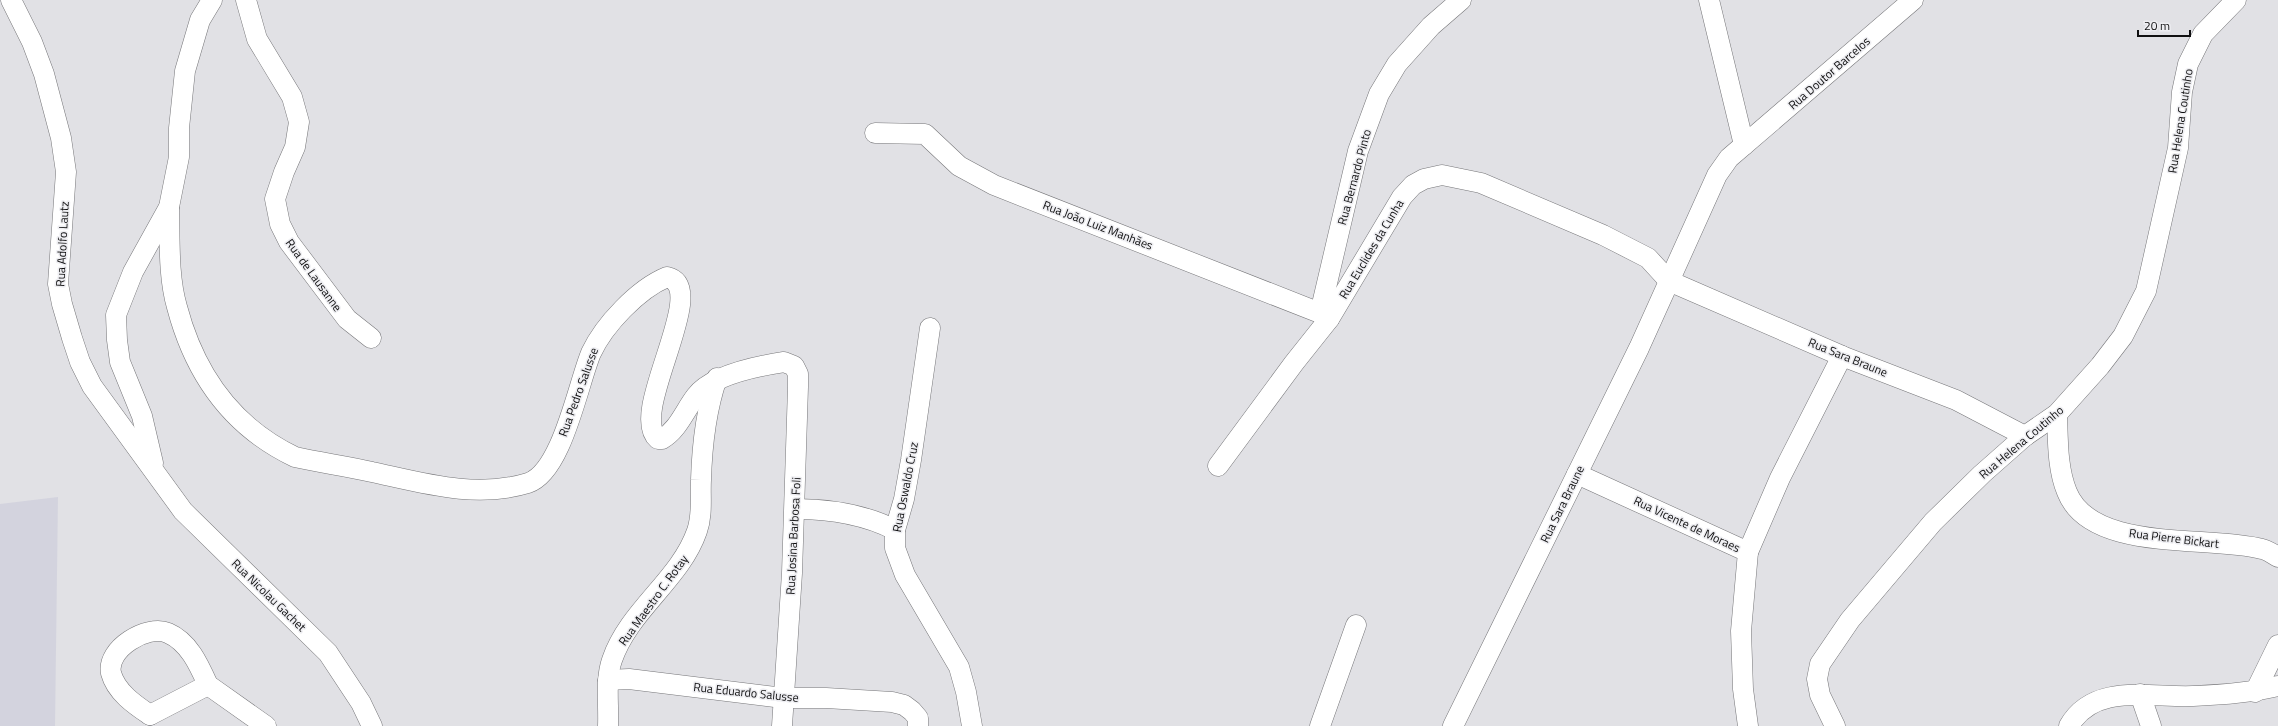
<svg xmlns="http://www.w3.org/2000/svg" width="2278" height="726" viewBox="0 0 2278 726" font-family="'Titillium Web',sans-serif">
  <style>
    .built { fill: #d3d3de }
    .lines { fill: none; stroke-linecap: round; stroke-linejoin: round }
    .minor-casing { stroke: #767679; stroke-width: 21 }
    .minor { stroke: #fff; stroke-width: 20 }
    .labels { text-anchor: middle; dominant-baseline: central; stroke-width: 3; stroke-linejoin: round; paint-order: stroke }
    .street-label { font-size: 12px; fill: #101011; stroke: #eeeef2 }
  </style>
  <rect width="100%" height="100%" fill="#e1e1e5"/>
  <polygon class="built" points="58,497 55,726 0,726 0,504"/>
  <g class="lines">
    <defs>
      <g id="minor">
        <polyline points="11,0 32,42 44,74 61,138 66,172 58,284 62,304 72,338 80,362 92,386 183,511 328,653 361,703 372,726"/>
        <polyline points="246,0 257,39 292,97 299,122 295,147 284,172 275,199 280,224 289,242 347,319 371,338"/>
        <polyline points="1709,0 1744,145"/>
        <polyline points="875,133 925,134 959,166 994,185 1320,313 1329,319"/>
        <path d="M169,207C170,240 168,276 177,307C195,375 232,427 295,457C321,463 347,466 372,472C423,483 476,499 528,483C562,472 578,384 591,353C604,325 638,289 667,277C712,287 627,413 658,439H662C678,430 685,410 696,396C712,375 758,366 784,362L794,366L798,374V387L792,573L782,726"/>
        <polyline points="1320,313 1358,151 1379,94 1397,64 1431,26 1461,0"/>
        <polyline points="930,328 911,460 904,499 895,530 895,548 905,575 959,667 966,692 972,726"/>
        <path d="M2057,414C2058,439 2057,468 2067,492C2091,553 2208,535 2262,549C2267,550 2273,554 2278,557"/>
        <polyline points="153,463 142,416 120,362 117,340 116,315 133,272 169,207 179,157 179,128 185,71 200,20 212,0"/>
        <polyline points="1218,466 1294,363 1329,319 1402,197 1413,185 1424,179 1442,175 1481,183 1603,235 1648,258 1669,281 1842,356 1956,400 2025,436"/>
        <polyline points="1577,474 1748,552 1741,631 1743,689 1748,726"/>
        <path d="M795,509C829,509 864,514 895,530"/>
        <polyline points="1748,552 1780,478 1842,356"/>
        <polyline points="608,680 629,679 783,698 826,698 892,702 904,705 912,711 918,718 918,726"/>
        <polyline points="208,685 266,726"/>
        <polyline points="2255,692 2278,645"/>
        <polyline points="2140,694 2151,726"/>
        <path d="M150,715C135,705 116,692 111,673C106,649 147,624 168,633C189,642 199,665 208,685"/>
        <polyline points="150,715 208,685"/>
        <path d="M608,726C609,704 605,680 612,660C629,610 680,580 697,531C703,514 700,497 701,480C702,446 706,410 717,378"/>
        <polyline points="1320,726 1356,625"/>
        <polyline points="1453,726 1639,348 1717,175 1729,158 1913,0"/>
        <polyline points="1835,726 1820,695 1817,679 1820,664 1850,620 1933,522 1982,474 2025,436 2057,414 2100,366 2123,336 2146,291 2178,148 2182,92 2188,64 2203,34 2236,0"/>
        <path d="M2069,726C2094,682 2151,698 2193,696C2221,695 2251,693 2278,686"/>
      </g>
    </defs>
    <use href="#minor" class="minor-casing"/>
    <use href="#minor" class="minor"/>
  </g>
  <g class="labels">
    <g class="street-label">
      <text transform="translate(1829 73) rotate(-41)">Rua Doutor Barcelos</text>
      <text transform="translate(2180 121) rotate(-81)">Rua Helena Coutinho</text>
      <text transform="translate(1354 177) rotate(-75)">Rua Bernardo Pinto</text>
      <text transform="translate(1098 225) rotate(21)">Rua João Luiz Manhães</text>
      <text transform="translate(62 244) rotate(-87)">Rua Adolfo Lautz</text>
      <text transform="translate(1371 249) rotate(-59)">Rua Euclides da Cunha</text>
      <text transform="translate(314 275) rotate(54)">Rua de Lausanne</text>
      <text transform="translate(1848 357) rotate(22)">Rua Sara Braune</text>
      <text transform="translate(578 392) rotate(-70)">Rua Pedro Salusse</text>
      <text transform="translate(2021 442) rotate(-40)">Rua Helena Coutinho</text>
      <text transform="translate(905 487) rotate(-79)">Rua Oswaldo Cruz</text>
      <text transform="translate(1562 504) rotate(-64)">Rua Sara Braune</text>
      <text transform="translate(1687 524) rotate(25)">Rua Vicente de Moraes</text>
      <text transform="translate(793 536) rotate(-87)">Rua Josina Barbosa Foli</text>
      <text transform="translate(2174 538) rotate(7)">Rua Pierre Bickart</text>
      <text transform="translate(269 595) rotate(44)">Rua Nicolau Gachet</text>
      <text transform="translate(653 600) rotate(-54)">Rua Maestro C. Rotay</text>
      <text transform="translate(746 692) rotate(6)">Rua Eduardo Salusse</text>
    </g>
  </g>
  <path d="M2138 30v6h52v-6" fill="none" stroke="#101011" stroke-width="2"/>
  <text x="2144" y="30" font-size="12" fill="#101011" stroke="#eeeef2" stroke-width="3" paint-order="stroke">20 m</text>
</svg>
